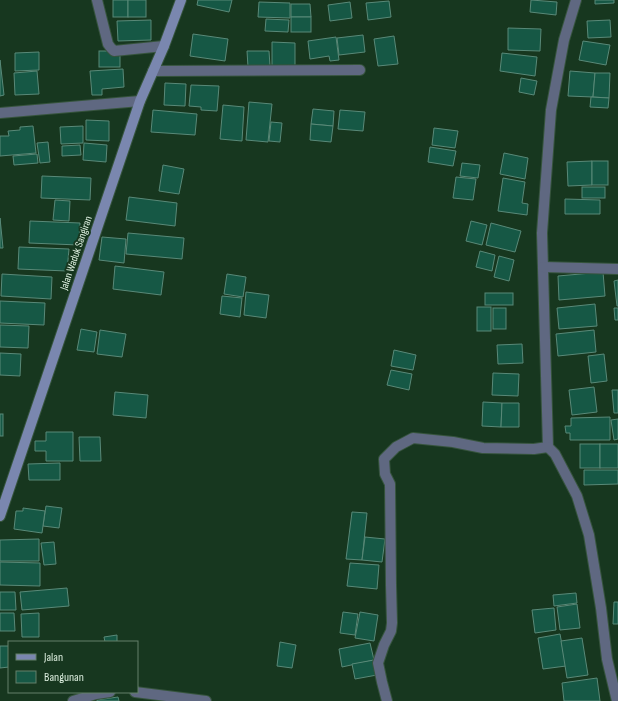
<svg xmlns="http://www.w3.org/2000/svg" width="618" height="701" viewBox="0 0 618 701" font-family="'Sofia Sans Condensed',sans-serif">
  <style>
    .building { fill: #165845; stroke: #598978 }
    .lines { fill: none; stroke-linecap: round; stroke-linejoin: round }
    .street-casing { stroke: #36543d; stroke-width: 12 }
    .secondary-casing { stroke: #36543d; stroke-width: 12 }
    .street { stroke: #5f6881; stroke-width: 10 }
    .secondary { stroke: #7a87af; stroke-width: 10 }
    .labels { text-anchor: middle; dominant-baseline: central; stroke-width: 4; stroke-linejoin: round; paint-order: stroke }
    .street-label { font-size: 11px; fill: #dbeddd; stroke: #17371f }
  </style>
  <rect width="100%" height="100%" fill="#17371f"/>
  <g class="building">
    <rect x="113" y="0" width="15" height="17"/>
    <rect x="128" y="0" width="18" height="17"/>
    <polygon points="198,0 232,0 229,12 197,5"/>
    <polygon points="531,0 557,2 556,15 530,12"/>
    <polygon points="595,0 614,0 614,3 595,4"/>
    <polygon points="389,1 391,17 368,20 366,3"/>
    <polygon points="259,2 290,3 290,18 258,17"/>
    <polygon points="350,2 352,18 330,21 328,5"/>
    <polygon points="291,4 310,4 311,17 291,17"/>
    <rect x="291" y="17" width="20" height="15"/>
    <polygon points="266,19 289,20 288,32 265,31"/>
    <polygon points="151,20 151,40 118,41 117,21"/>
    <polygon points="610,20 611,37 588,38 587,21"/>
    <polygon points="508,28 541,29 540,51 508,50"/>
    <polygon points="193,34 228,39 225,61 190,56"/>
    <polygon points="363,35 365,52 339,55 337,38"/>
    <polygon points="394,36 398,64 378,66 374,39"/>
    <polygon points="336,37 339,60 330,61 329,56 310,59 308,41"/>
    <polygon points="583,41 610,45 606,65 579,60"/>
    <polygon points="272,42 295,43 295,69 272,69"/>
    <rect x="99" y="51" width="21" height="16"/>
    <polygon points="247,51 269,51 270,66 248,67"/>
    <polygon points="39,52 39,70 15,71 15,53"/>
    <polygon points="502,53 537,57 535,76 500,71"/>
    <polygon points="0,60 4,95 0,96"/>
    <polygon points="123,69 124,87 102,89 102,95 92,95 90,71"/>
    <polygon points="37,71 39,94 15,95 14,73"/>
    <polygon points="570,71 595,73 593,97 568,96"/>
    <polygon points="595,73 610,73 609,98 593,97"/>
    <polygon points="521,78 537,81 534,95 519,92"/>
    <polygon points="165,83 186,84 185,106 164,105"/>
    <polygon points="191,85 219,86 217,111 201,110 201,107 189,106"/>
    <polygon points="591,97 609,98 608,108 590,107"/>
    <polygon points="249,102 272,104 268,142 246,140"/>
    <polygon points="223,105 244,107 242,141 220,139"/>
    <polygon points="313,109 334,111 333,126 311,124"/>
    <polygon points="153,110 197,114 195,135 151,132"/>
    <polygon points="340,110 365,112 363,131 338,129"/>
    <polygon points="86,120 109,121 109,141 86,140"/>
    <polygon points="271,122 282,123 280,142 269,141"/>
    <polygon points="311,124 333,126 331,142 310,140"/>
    <polygon points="33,126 36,153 0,156 0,136 9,136 8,131 20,130 20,127"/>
    <polygon points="83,126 83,143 61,144 60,127"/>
    <polygon points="434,128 458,131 455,148 432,145"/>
    <polygon points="48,142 50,162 40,163 37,143"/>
    <polygon points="84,143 107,145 106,162 83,160"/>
    <polygon points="80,145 81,155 62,156 62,146"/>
    <polygon points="430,147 456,151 453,166 428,162"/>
    <polygon points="504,153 528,158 525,179 500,174"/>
    <polygon points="37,154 38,163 14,165 13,156"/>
    <polygon points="592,161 592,185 568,186 567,162"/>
    <rect x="592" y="161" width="16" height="24"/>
    <polygon points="462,163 480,165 478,178 460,176"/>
    <polygon points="163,165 184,169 179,194 159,191"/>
    <polygon points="42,176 91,178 90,200 41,198"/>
    <polygon points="456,177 476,179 473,200 453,198"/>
    <polygon points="503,178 525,182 522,203 528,204 527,215 498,211"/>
    <rect x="582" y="187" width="23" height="11"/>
    <polygon points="129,197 177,203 175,226 126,220"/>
    <polygon points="565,199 600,200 600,214 565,214"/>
    <polygon points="55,200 70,201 69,221 53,220"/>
    <polygon points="0,218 3,248 0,248"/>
    <polygon points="30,221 80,223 79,245 29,243"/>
    <polygon points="471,221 487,225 482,245 466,241"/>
    <polygon points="491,223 521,231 515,252 486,245"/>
    <polygon points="128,233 184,238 182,259 126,254"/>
    <polygon points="102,237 126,239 124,263 99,260"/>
    <polygon points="19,247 69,249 67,271 18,269"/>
    <polygon points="480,251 495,255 492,271 476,267"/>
    <polygon points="499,256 514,260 509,281 494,277"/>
    <polygon points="115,266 164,272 161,295 113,289"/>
    <polygon points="603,272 605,296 559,300 558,276"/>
    <polygon points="2,274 52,277 51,299 1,296"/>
    <polygon points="227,274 246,277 243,297 224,294"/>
    <polygon points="618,280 618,306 617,306 614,281"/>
    <polygon points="246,292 269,295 266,318 244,315"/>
    <rect x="485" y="293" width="28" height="12"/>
    <polygon points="222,296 242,298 240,317 220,314"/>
    <polygon points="0,301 45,303 44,325 0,323"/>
    <polygon points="595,304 597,326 559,329 557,308"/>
    <rect x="477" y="307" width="14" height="24"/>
    <rect x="493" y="308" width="13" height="21"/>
    <polygon points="614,308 618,308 618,320 615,320"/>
    <polygon points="0,325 29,326 28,348 0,347"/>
    <polygon points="81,329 97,332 94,352 77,350"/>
    <polygon points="100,330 126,334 122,357 97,354"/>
    <polygon points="594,330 596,352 558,356 556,334"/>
    <polygon points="522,344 523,363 498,364 497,345"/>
    <polygon points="394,350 416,355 413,370 391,366"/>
    <polygon points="0,353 21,354 20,376 0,375"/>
    <polygon points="604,354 607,381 591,383 588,356"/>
    <polygon points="391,370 412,374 409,390 387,385"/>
    <polygon points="493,373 519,374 518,396 492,395"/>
    <polygon points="594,387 597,412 572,415 569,390"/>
    <polygon points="612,390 618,390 618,413 614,413"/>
    <polygon points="115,392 148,395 146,418 113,415"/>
    <polygon points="483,402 502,403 501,427 482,426"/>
    <polygon points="502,403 519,403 519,427 501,427"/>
    <rect x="0" y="414" width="3" height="22"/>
    <polygon points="610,417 610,440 570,440 570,433 566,433 565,426 571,426 571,418"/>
    <polygon points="618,419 618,439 614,440 611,420"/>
    <polygon points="46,432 73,432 73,461 46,461 46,451 35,451 35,441 46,441"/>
    <polygon points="79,437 100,437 101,461 80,461"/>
    <rect x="580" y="444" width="20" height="24"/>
    <rect x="600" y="444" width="18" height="24"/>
    <polygon points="60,463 60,480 29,480 28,464"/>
    <polygon points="584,470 618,470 618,484 584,485"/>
    <polygon points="46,506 62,508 59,528 43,526"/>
    <polygon points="23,508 45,511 42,533 14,529 16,511 23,511"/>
    <polygon points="352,512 367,513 362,560 346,559"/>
    <polygon points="365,537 385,539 382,562 362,560"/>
    <polygon points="39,539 39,561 0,561 0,540"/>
    <polygon points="54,542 56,564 44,565 41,543"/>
    <polygon points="0,562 40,563 40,586 0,585"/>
    <polygon points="350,563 379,565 377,589 347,586"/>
    <polygon points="67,588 69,606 22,610 20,592"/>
    <polygon points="0,592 15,592 16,610 0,610"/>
    <polygon points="576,593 577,603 554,606 553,595"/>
    <polygon points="614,602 618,602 618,624 613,624"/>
    <polygon points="577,604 580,628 560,630 557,607"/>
    <polygon points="554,608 556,630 535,633 532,610"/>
    <polygon points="343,612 358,614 355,635 340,633"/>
    <polygon points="360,612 378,615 374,641 355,638"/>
    <polygon points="0,613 14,613 15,631 0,631"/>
    <polygon points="39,613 39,637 22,637 21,614"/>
    <polygon points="560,634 566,666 543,669 538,638"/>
    <polygon points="117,635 117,642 105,642 104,637"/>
    <polygon points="582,638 588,675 567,678 561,641"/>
    <polygon points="280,642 296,645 292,668 277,666"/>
    <polygon points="370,643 374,660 342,667 339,649"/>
    <polygon points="0,646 9,646 9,667 0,668"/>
    <polygon points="374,660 377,675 355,679 352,664"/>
    <polygon points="597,678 600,701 564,701 562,683"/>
    <polygon points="118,697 119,701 97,701 97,700"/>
  </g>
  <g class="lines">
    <defs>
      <g id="street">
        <polyline points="97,0 108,44 111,48 114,51 164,46"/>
        <polyline points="576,0 564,40 551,110 542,233 548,447 555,454 577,496 589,535 601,608 607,659 617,701"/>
        <polyline points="153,71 360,70"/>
        <polyline points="0,113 140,101"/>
        <polyline points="543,267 618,269"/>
        <polyline points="135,692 206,701"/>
        <polyline points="73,701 96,694 110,692"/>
        <polyline points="387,701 382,682 378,663 384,645 391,631 392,623 391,585 390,484 385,474 384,459 396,447 413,438 453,442 483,448 534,449 548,447"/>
      </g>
      <polyline id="secondary" points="0,516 140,101 164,46 181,0"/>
    </defs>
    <use href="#street" class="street-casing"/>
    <use href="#secondary" class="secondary-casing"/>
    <use href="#street" class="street"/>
    <use href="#secondary" class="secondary"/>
  </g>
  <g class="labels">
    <g class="street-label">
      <text transform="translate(76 253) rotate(-71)">Jalan Waduk Sangiran</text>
    </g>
  </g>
  <rect x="8" y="641" width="130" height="52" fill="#17371f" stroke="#65806b"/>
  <rect x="16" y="654" width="20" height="6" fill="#7a87af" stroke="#65806b"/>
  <text x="44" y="661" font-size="12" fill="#dbeddd">Jalan</text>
  <rect x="16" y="671" width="20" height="12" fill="#165845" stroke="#65806b"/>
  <text x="44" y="681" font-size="12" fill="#dbeddd">Bangunan</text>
</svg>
